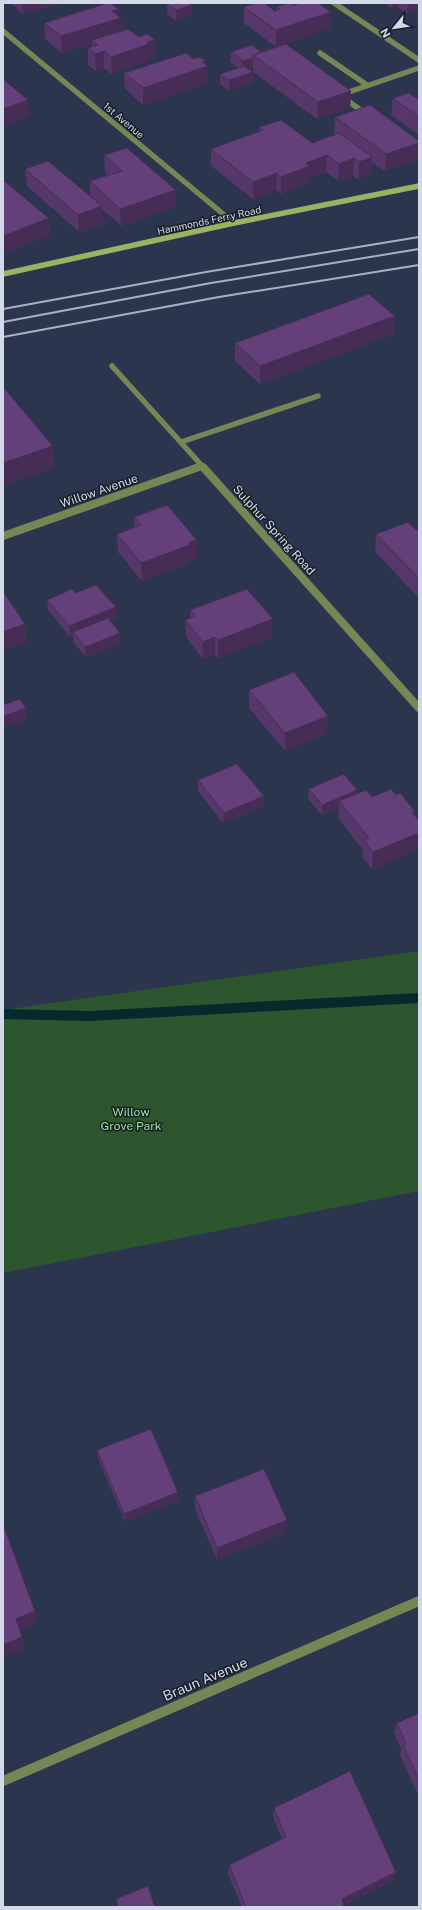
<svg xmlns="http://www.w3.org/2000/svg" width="422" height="1910" viewBox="0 0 422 1910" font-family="'Public Sans',sans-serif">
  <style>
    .green { fill: #2d552e }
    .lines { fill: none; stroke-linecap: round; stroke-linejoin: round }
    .stream { fill: #052a2e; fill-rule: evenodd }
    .lane { stroke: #768655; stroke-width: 5.5 }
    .street-far2 { stroke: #768655; stroke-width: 5.5 }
    .street-far1 { stroke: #768655; stroke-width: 8 }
    .street { stroke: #768655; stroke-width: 10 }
    .secondary { stroke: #99b363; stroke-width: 5.5 }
    .rail { stroke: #a9b0c2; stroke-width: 2 }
    .wall { fill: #56376a }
    .shaded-wall { fill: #462d56 }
    .building { fill: #64407b; stroke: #462d56 }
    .labels { text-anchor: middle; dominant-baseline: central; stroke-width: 3; stroke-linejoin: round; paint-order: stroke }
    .far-street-label { font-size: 10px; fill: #d3d9e9; stroke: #191d28 }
    .street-label { font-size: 12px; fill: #d3d9e9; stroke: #191d28 }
    .park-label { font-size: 12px; fill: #98e799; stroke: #191d28 }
    .near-street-label { font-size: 14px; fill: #d3d9e9; stroke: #191d28 }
  </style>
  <rect width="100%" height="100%" fill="#2c354e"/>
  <polygon class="green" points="419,951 419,1191 3,1273 3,1010"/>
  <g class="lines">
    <polygon class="stream" points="419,993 419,1003 90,1021 3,1019 3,1009 90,1011"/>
    <g class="lane">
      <polyline points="320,53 367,85"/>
      <polyline points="367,115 340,95 419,68"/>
      <polyline points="181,442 318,396"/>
    </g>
    <g class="street-far2">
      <polyline points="334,3 419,60"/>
      <polyline points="3,31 234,223"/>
      <polyline points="112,366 204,468"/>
      <polyline points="196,468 202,466"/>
    </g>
    <g class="street-far1">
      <polyline points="203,467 419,708"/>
      <polyline points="3,536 199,467"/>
    </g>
    <polyline class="street" points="3,1781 419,1601"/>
    <polyline class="secondary" points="3,274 234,223 419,186"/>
    <g class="rail">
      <polyline points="3,309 206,272 419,237"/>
      <polyline points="3,322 211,283 419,249"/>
      <polyline points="3,337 219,297 419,265"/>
    </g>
  </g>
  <g class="wall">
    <polygon points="11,3 63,3 23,14"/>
    <polygon points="384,3 419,3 419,22 417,21 418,9 407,13 398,7 392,8"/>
    <polygon points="167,4 192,5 192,15 176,21 167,14"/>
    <polygon points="294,5 331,12 330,28 276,47 244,23 244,7 275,11 276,10 276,7"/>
    <polygon points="119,17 121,31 139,37 155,40 155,57 149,59 149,61 112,74 104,68 96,71 88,65 88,48 92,47 92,44 62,53 45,39 44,23"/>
    <polygon points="231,52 261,52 351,91 350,108 317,119 253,72 253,68 249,69 253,72 253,83 229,91 220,84 220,74 238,68 230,62"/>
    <polygon points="193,59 206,61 208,83 143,105 125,89 124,73"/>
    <polygon points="393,98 419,100 419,135 391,115"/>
    <polygon points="335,117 419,159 385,171 372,162 371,174 358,179 353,176 338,181 326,172 310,178 310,183 281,194 276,190 253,199 211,166 211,149 259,132 259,127 312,143 336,135 334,134"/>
    <polygon points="104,155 176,207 121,226 102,209 103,224 79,232 27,186 25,169 90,197 90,181 108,175 105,172"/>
    <polygon points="3,180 51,235 4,253 3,252"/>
    <polygon points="394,334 260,384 235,361 235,343"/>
    <polygon points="134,517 197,558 190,560 190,563 142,581 118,552 117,534 134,527"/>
    <polygon points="419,529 419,598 375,552 376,534 416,530"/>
    <polygon points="75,593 117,618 110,621 120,633 120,644 86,657 74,643 73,636 70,637 48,610 47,600"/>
    <polygon points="190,610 272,637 218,658 215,655 203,659 186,637 185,620 190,618"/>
    <polygon points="249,690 327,733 285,751 249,708"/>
    <polygon points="3,705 27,719 5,727 3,724"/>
    <polygon points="198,780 264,806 223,823 198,791"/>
    <polygon points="309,789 357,790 357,794 372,797 396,795 415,811 415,816 419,821 419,849 372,869 362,857 363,850 338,818 339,808 322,815 308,799"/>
    <polygon points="97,1450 178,1500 125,1522 98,1458"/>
    <polygon points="195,1496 286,1533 217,1560 195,1509"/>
    <polygon points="419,1713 419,1797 400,1755 401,1749 394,1733 397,1723"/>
    <polygon points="274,1808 396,1872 393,1881 344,1905 345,1907 242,1907 228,1874 229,1865 282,1839 273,1817"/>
  </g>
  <g class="shaded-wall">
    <polygon points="24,3 63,3 23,14 22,4"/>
    <polygon points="392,3 399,3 398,7 392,8"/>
    <polygon points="408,3 419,3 419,5 418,4 418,9 407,13"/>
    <polygon points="192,5 192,15 176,21 176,10"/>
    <polygon points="119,9 119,19 121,18 121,35 92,40 92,44 62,53 61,36 112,11"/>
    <polygon points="331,12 330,28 276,47 276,30"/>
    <polygon points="155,40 155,57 149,59 149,61 112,74 111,57 147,42"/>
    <polygon points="104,51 104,68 96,71 95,54"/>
    <polygon points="253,58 253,68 243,71 243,61"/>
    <polygon points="206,61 206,67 208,66 208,83 143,105 143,88"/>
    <polygon points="253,72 253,83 229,91 229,80"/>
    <polygon points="351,91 350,108 317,119 318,102"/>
    <polygon points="28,100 30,117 3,126 3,109"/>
    <polygon points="419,143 419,159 385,171 386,154"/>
    <polygon points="327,155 326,172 310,178 310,183 281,194 281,177 306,163"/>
    <polygon points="372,157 371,174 358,179 359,162"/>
    <polygon points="354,158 353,176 338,181 339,164"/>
    <polygon points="277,173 276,190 253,199 253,182"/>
    <polygon points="176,190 176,207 121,226 120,209"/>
    <polygon points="102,206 103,224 79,232 78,215"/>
    <polygon points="49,218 51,235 4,253 3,236"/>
    <polygon points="395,316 394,334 260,384 260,366"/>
    <polygon points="53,446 55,468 3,486 3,463"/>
    <polygon points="197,540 197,558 190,560 190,563 142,581 141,563"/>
    <polygon points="116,607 117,618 75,635 73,632 73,636 70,637 69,626"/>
    <polygon points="273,619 272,637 218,658 218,640"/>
    <polygon points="25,624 27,642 3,651 3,632"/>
    <polygon points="120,633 120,644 86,657 85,647"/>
    <polygon points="215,637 215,655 203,659 203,642"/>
    <polygon points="26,708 27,719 5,727 4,716"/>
    <polygon points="328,716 327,733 285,751 285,733"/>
    <polygon points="357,790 356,800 339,801 339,808 322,815 322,805"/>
    <polygon points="264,796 264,806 223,823 224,813"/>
    <polygon points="415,811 413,828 412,812"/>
    <polygon points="419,833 419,849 372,869 373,852"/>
    <polygon points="178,1492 178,1500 125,1522 124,1514"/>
    <polygon points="287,1520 286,1533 217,1560 217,1548"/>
    <polygon points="35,1611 38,1623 19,1631 16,1619"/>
    <polygon points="22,1637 24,1649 3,1657 3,1645"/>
    <polygon points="396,1872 393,1881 340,1907 342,1899"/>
  </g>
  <g class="building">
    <polygon points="108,3 110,3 119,9 112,11 121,18 61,36 44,23"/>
    <polygon points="170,3 189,3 192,5 176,10 167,4"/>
    <polygon points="256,3 264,3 275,11 280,9 276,7 289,3 291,3 294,5 301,3 318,3 331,12 276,30 244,7"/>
    <polygon points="128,29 139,37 147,34 155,40 147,42 149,44 111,57 104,51 95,54 88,48 98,45 92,40"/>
    <polygon points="286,44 351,91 318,102 253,55"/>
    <polygon points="252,45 261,52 253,55 253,58 243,61 231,52"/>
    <polygon points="186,53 193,59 200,57 206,61 202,62 208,66 143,88 124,73"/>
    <polygon points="244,66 253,72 229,80 220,74"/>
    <polygon points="3,79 28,100 3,109"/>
    <polygon points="409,93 419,100 419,117 393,98"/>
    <polygon points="370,105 419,141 419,143 386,154 335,117"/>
    <polygon points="281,120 312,143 339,133 372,157 359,162 354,158 339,164 327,155 306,163 310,166 281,177 277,173 253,182 211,149 263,130 259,127"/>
    <polygon points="127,148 176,190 120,209 90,181 122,171 104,155"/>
    <polygon points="48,161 102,206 78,215 25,169"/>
    <polygon points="3,180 49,218 3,236 3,207 4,207 3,206"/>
    <polygon points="369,294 395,316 260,366 235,343"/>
    <polygon points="3,387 53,446 3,463"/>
    <polygon points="167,505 197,540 189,543 190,545 141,563 117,534 141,525 134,517"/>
    <polygon points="408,522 416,530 419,529 419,578 376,534"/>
    <polygon points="96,585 116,607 69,626 47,600 72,589 75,593"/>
    <polygon points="247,589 273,619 218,640 215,637 203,642 185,620 195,616 190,610"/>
    <polygon points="3,591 25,624 3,632"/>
    <polygon points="108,618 120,633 85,647 73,632"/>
    <polygon points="294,672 328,716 285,733 249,690"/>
    <polygon points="20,699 26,708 4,716 3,715 3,705"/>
    <polygon points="237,764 264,796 224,813 198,780"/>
    <polygon points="344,774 357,790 322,805 309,789"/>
    <polygon points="391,789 396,795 400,793 415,811 412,812 419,821 419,833 373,852 364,840 369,838 339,801 366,790 372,797"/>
    <polygon points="151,1429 178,1492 124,1514 97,1450"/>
    <polygon points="264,1469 287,1520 217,1548 195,1496"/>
    <polygon points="3,1524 35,1611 16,1619 22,1637 3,1645"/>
    <polygon points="419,1713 419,1780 403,1745 406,1744 397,1723"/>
    <polygon points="350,1771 396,1872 342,1899 344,1907 246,1907 229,1865 286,1837 274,1808"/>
    <polygon points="148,1886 155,1907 118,1907 116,1899"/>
  </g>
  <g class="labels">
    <g class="far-street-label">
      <text transform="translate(124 120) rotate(40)">1st Avenue</text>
      <text transform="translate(209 220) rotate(-12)">Hammonds Ferry Road</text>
    </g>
    <g class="street-label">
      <text transform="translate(99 491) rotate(-19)">Willow Avenue</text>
      <text transform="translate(274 530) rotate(48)">Sulphur Spring Road</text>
    </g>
    <g class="park-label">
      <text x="131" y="1112">Willow<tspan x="131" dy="14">Grove Park</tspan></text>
    </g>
    <g class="near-street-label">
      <text transform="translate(205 1679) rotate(-23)">Braun Avenue</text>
    </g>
  </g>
  <rect width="422" height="1910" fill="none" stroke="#d3d9e9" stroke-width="8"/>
  <g transform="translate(394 28) rotate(240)" stroke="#191d28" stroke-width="3" paint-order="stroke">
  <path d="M0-3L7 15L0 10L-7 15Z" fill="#d3d9e9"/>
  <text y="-6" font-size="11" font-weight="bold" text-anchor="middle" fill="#d3d9e9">N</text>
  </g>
</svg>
